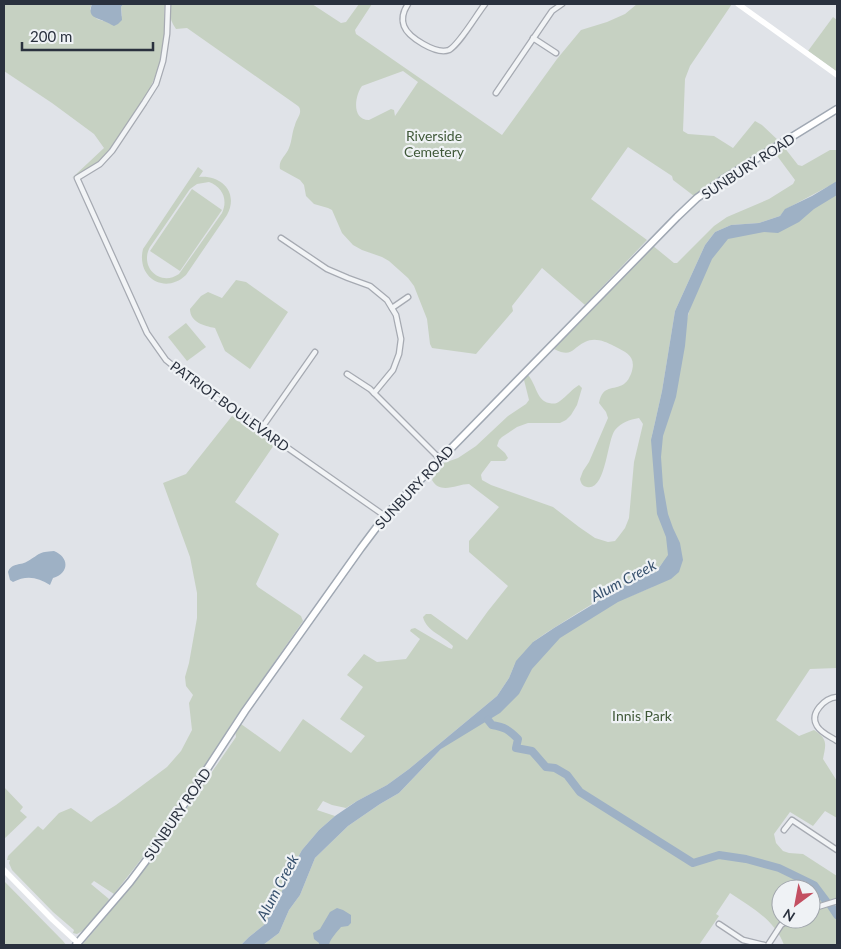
<svg xmlns="http://www.w3.org/2000/svg" width="841" height="949" viewBox="0 0 841 949" font-family="Lato,sans-serif">
  <style>
    .green { fill: #c6d1c2; fill-rule: evenodd }
    .water { fill: #9eb1c5 }
    .lines { fill: none; stroke-linecap: round; stroke-linejoin: round }
    .river { stroke: #9eb1c5; stroke-width: 8 }
    .minor-casing { stroke: #a6aab2; stroke-width: 7 }
    .primary-casing { stroke: #a0a8b3; stroke-width: 9 }
    .minor { stroke: #f2f4f6; stroke-width: 4.5 }
    .secondary { stroke: #fff; stroke-width: 5.5 }
    .primary { stroke: #fff; stroke-width: 6 }
    .labels { text-anchor: middle; dominant-baseline: central; stroke-width: 4.5; stroke-linejoin: round; paint-order: stroke }
    .park-label { font-size: 14px; fill: #3f5838; stroke: #eff2f5 }
    .street-label { font-size: 14px; fill: #2a313e; stroke: #eff2f5 }
    .water-label { font-size: 15px; font-style: italic; fill: #37516e; stroke: #eff2f5 }
  </style>
  <rect width="100%" height="100%" fill="#e0e3e8"/>
  <g class="green">
    <path d="M4,4H92L90,9L97,19L107,22L110,24L122,16L121,7L123,4H165C163,21 166,38 162,54C154,93 127,124 105,156L97,164L72,178L104,148L94,134L52,103L4,71Z"/>
    <path d="M171,4H312L341,23L346,22L359,4H372L355,30L356,34L502,135L557,59L581,30L607,22L625,14L637,4H732L690,66L685,79L683,131L688,134L714,136L733,148L755,121L762,125L780,142L706,187L694,196L673,180L672,176L628,147L591,199L647,240L585,305L542,268L512,306L513,311L476,354L432,348L430,344L427,319L414,286L408,278L389,261L382,257L362,250L353,245L342,233L332,210L328,208L314,204L306,196L304,185L300,180L280,169C278,160 286,156 289,148C292,141 292,132 295,125C296,120 301,115 300,110C300,108 299,107 298,106L187,28L176,29C170,21 169,14 171,4ZM403,71L418,82L395,116L394,110L391,109L369,120C351,120 355,95 362,86Z"/>
    <polygon points="833,17 837,20 837,72 808,51"/>
    <path d="M784,147L798,165L802,166L830,150H837V668L810,669L776,720L799,736L814,730C828,739 826,744 823,759L837,781V818L825,811L813,826L790,812L774,834L776,843L783,851L789,853L803,854L837,876V945H784C775,920 751,907 730,893L716,914L719,916L699,945H263L279,933L289,910L300,895L315,858L348,826L380,804L399,793L441,749L505,692L516,661L509,678L497,696L409,769L387,785L357,801L346,808L332,805L323,801L317,810L335,816L319,830L302,850L285,881L280,898L264,925L249,937L241,945H82C139,880 187,808 236,737L235,731L238,727L241,724L280,752L303,719L351,753L365,736L340,719L363,687L347,675L364,654L377,662L406,659L420,639L410,631L411,629L415,628L449,648L452,649L453,646C444,636 426,631 423,617L426,614H431L467,640L488,611L508,586L469,552V541L499,507L469,484C457,484 440,495 432,480L437,470L441,464L458,458L476,446L508,416L526,404L529,400L524,380L525,376L528,375C536,384 537,401 549,403C554,404 556,404 560,401C567,396 572,389 579,385L582,388L577,405L571,415L566,420L560,423H528L517,427L502,437L499,440L497,446L505,453L508,458L505,461H491L482,473L481,475L482,480L491,485L553,507L579,527L595,538L608,542L615,541L619,536L625,528L629,518L634,462L643,424L639,418C629,420 622,422 615,430C607,440 606,491 587,487C582,486 581,483 580,479L583,471L589,462L608,418L606,412L599,403C603,384 613,391 624,384C628,381 629,378 631,374C637,357 628,353 614,346C605,341 594,337 585,342C571,349 572,358 554,349L555,347L652,245L674,263H677L714,226L727,217L769,199L793,184L795,180L775,153ZM829,186L793,218L728,234L707,251L651,440L662,391L675,311L705,245L715,232L731,225L759,223L780,216L786,209ZM663,562L652,587L626,598L624,597L533,642C551,629 570,618 589,606C610,593 632,579 656,572ZM781,889H811V919H781Z"/>
    <path d="M198,167L203,171L199,177C222,175 239,193 227,215L186,275C165,295 136,278 143,249ZM209,182C223,187 228,200 222,213L179,274C160,287 139,267 150,247L190,189L197,184Z"/>
    <polygon points="192,189 222,210 180,271 150,251"/>
    <path d="M236,280L246,282L288,312L250,369L225,351L215,328C204,326 190,322 190,309L201,296L208,292L222,298Z"/>
    <polygon points="186,323 206,347 187,361 168,337"/>
    <polygon points="232,416 274,445 235,502 279,534 256,584 258,587 301,616 303,621 232,723 164,830 114,894 94,881 91,884 109,899 108,901 84,930 77,934 73,933 74,930 53,912 12,870 9,863 10,860 7,860 8,856 38,826 43,830 59,813 71,808 91,822 97,817 116,805 167,767 181,751 192,730 189,703 193,695 186,686 185,677 189,663 197,618 197,593 190,557 163,483 186,474"/>
    <polygon points="4,787 23,807 20,811 27,817 4,839"/>
    <polygon points="4,881 63,941 66,945 4,945"/>
  </g>
  <g class="water">
    <path d="M92,4H123L121,7L122,20L118,24L114,26C111,25 109,23 106,22C96,17 87,18 92,4Z"/>
    <polygon points="837,181 837,195 814,209 799,222 778,233 764,232 728,239 712,259 688,314 685,346 676,397 663,436 661,457 663,486 668,514 673,528 680,543 683,560 679,572 671,579 618,602 560,638 532,669 519,694 500,713 441,749 399,793 380,804 348,826 315,858 300,895 289,910 279,933 263,945 241,945 249,937 264,925 280,898 285,881 302,850 319,830 335,816 357,801 387,785 409,769 497,696 509,678 516,661 533,642 554,628 625,585 646,575 656,572 668,555 666,537 657,514 651,440 662,391 675,311 705,245 715,232 731,225 759,223 780,216 785,209 812,196"/>
    <path d="M54,551C69,557 70,573 53,578L50,585C38,577 26,575 13,582L10,580L8,572C12,562 21,566 28,561C40,554 38,552 54,551Z"/>
    <path d="M337,908L343,910L351,915V923L348,926L341,927C337,932 330,939 329,945H319V943L314,939L313,933L320,929L330,912Z"/>
  </g>
  <g class="lines">
    <g class="river">
      <path d="M488,720L492,725C505,727 509,730 518,739L516,748L532,751L546,767L555,768L567,775L580,792L693,863L719,855L746,859L779,868L814,885L826,901"/>
      <polyline points="831,906 837,915"/>
    </g>
    <defs>
      <g id="minor">
        <polyline points="168,4 167,34 163,61 156,84 144,103 112,151 100,164 77,178 147,333 166,360 192,381 385,516"/>
        <path d="M408,4C404,10 401,18 404,26C408,37 436,55 449,50C459,45 477,14 485,4"/>
        <polyline points="533,38 556,53"/>
        <polyline points="496,93 552,11 562,4"/>
        <polyline points="281,238 327,269 348,278 370,286 387,300 396,315 401,339 399,354 393,370 374,393"/>
        <polyline points="392,308 408,297"/>
        <polyline points="347,374 370,389 440,459"/>
        <polyline points="261,429 315,352"/>
        <path d="M837,697C825,698 809,713 817,726C821,733 831,737 837,741"/>
        <polyline points="784,830 792,820 837,850"/>
        <polyline points="811,909 837,901"/>
        <polyline points="719,924 743,940 764,945"/>
        <polyline points="768,945 781,925 790,919"/>
      </g>
      <polyline id="primary" points="76,945 130,882 154,850 245,711 361,548 385,516 677,217 697,198 725,178 837,109"/>
    </defs>
    <use href="#minor" class="minor-casing"/>
    <use href="#primary" class="primary-casing"/>
    <use href="#minor" class="minor"/>
    <g class="secondary">
      <polyline points="738,4 837,75"/>
      <polyline points="4,870 53,920 78,943"/>
    </g>
    <use href="#primary" class="primary"/>
  </g>
  <g class="labels">
    <g class="park-label">
      <text x="434" y="135">Riverside<tspan x="434" dy="16">Cemetery</tspan></text>
      <text x="642" y="715">Innis Park</text>
    </g>
    <g class="street-label">
      <text transform="translate(748 166) rotate(-33)">SUNBURY ROAD</text>
      <text transform="translate(230 406) rotate(36)">PATRIOT BOULEVARD</text>
      <text transform="translate(414 487) rotate(-47)">SUNBURY ROAD</text>
      <text transform="translate(177 814) rotate(-56)">SUNBURY ROAD</text>
    </g>
    <g class="water-label">
      <text transform="translate(623 580) rotate(-28)">Alum Creek</text>
      <text transform="translate(277 887) rotate(-62)">Alum Creek</text>
    </g>
  </g>
  <rect width="841" height="949" fill="none" stroke="#2a313e" stroke-width="10"/>
  <g transform="translate(796 904) rotate(212)"><circle r="24" fill="#eff2f5" stroke="#a0a5ac"/>
  <path d="M0-4L9 19L0 12L-9 19Z" fill="#c34f61"/>
  <text y="-8" font-size="14" font-weight="bold" text-anchor="middle" fill="#2a313e">N</text>
  </g>
  <path d="M22 42v8h131v-8" fill="none" stroke="#2a313e" stroke-width="2.5"/>
  <text x="30" y="42" font-size="15" fill="#2a313e" stroke="#eff2f5" stroke-width="4" paint-order="stroke">200 m</text>
</svg>
